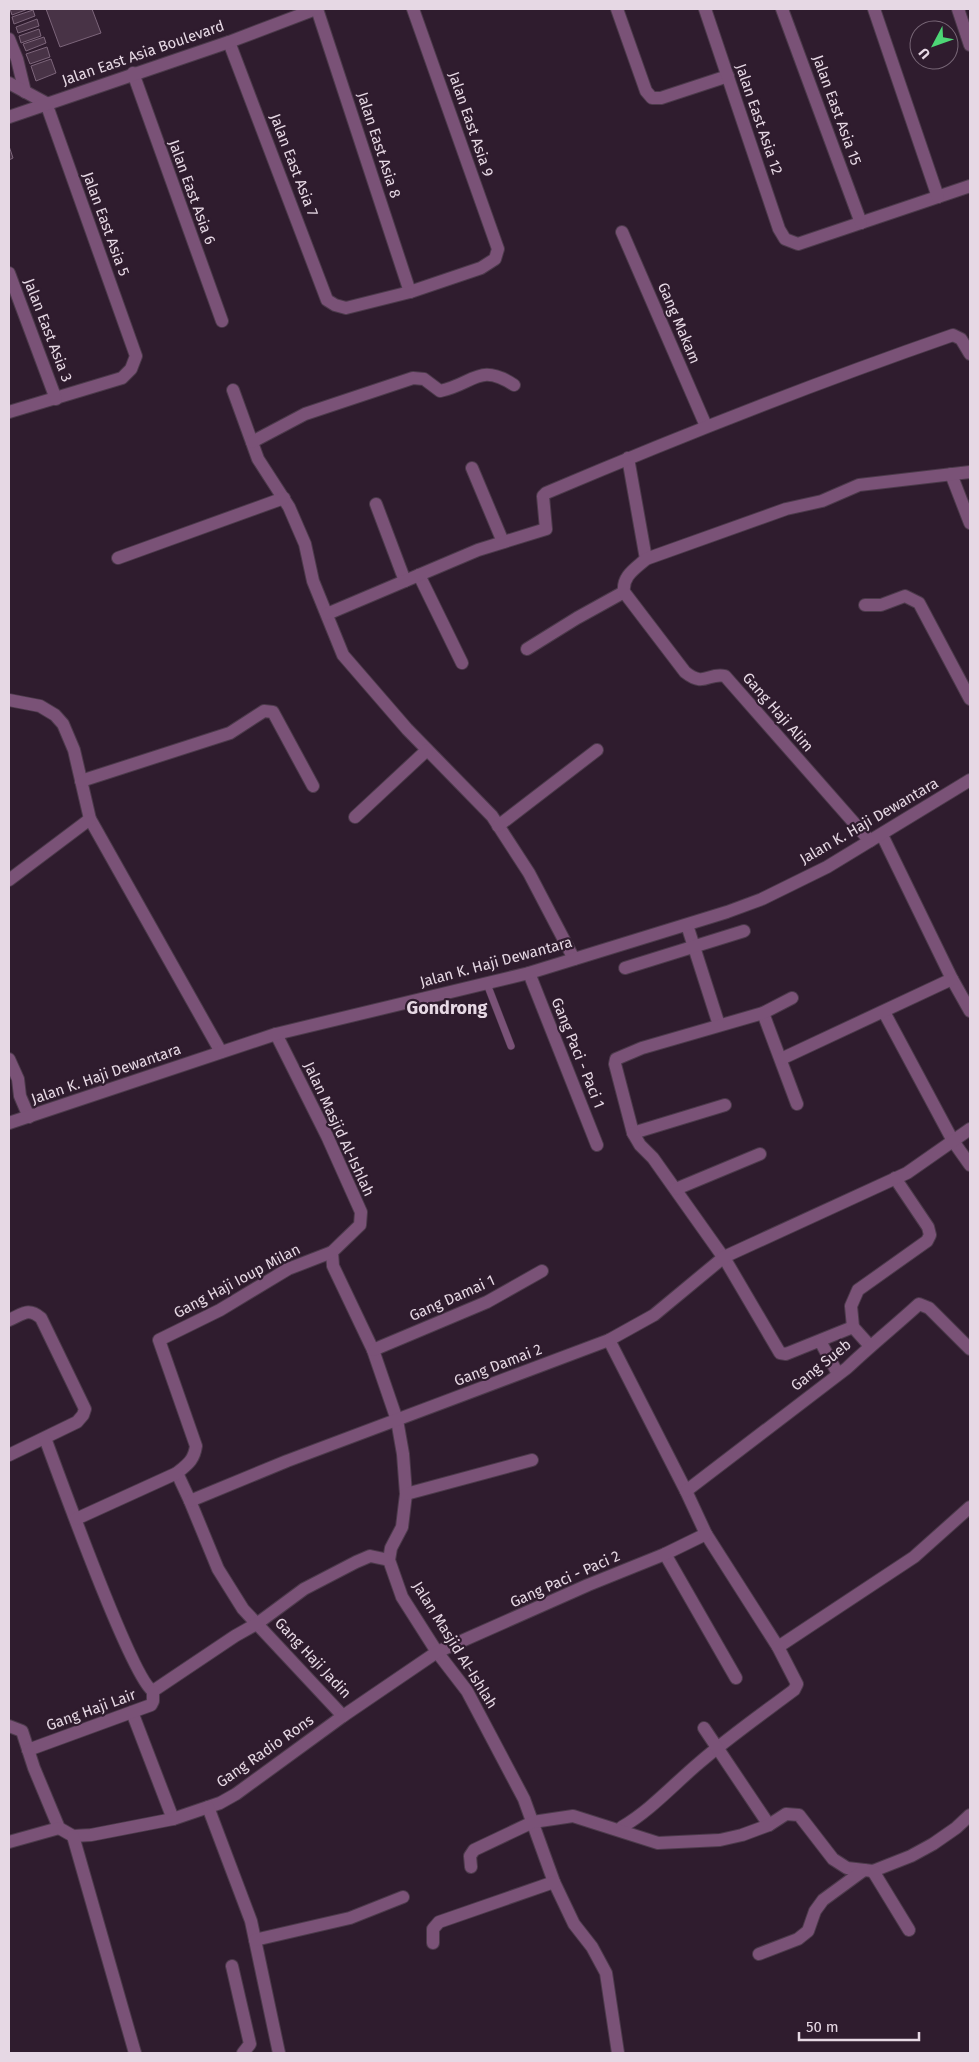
<svg xmlns="http://www.w3.org/2000/svg" width="979" height="2062" viewBox="0 0 979 2062" font-family="'Fira Sans',sans-serif">
  <style>
    .building { fill: #483346; stroke: #7c657a }
    .lines { fill: none; stroke-linecap: round; stroke-linejoin: round }
    .lane-casing { stroke: #4c3a4b; stroke-width: 8 }
    .street-casing { stroke: #4c3a4b; stroke-width: 14 }
    .lane { stroke: #7a5277; stroke-width: 7 }
    .street { stroke: #7a5277; stroke-width: 12 }
    .labels { text-anchor: middle; dominant-baseline: central; stroke-width: 4.5; stroke-linejoin: round; paint-order: stroke }
    .street-label { font-size: 15px; fill: #e6d8e4; stroke: #2f1c2e }
    .quarter-label { font-size: 18px; font-weight: bold; fill: #e6d8e4; stroke: #2f1c2e }
  </style>
  <rect width="100%" height="100%" fill="#2f1c2e"/>
  <g class="building">
    <polygon points="10,9 28,9 12,15"/>
    <polygon points="46,9 92,9 101,33 60,47"/>
    <polygon points="33,10 35,16 14,24 12,17"/>
    <polygon points="37,19 39,26 18,33 16,27"/>
    <polygon points="39,29 41,36 21,43 19,36"/>
    <polygon points="44,37 46,43 26,51 23,44"/>
    <polygon points="47,47 50,57 30,64 26,54"/>
    <polygon points="51,59 56,73 36,81 31,66"/>
    <polygon points="9,146 13,158 9,160"/>
  </g>
  <g class="lines">
    <defs>
      <polyline id="lane" points="487,984 511,1046"/>
      <g id="street">
        <polyline points="317,9 410,292"/>
        <polyline points="617,9 646,91 652,98 661,98 728,76"/>
        <polyline points="705,9 779,229 785,239 798,244 970,186"/>
        <polyline points="782,9 861,223"/>
        <polyline points="874,9 938,197"/>
        <polyline points="958,9 970,45"/>
        <polyline points="9,39 17,59 25,92"/>
        <polyline points="229,42 327,300 335,305 346,308 410,292 481,268 495,259 498,249 413,9"/>
        <polyline points="133,73 222,321"/>
        <polyline points="9,83 46,103 136,356 131,369 122,378 9,412"/>
        <polyline points="9,117 229,42 316,9"/>
        <polyline points="622,232 706,426"/>
        <polyline points="9,273 56,399"/>
        <polyline points="233,390 258,459 289,507 305,544 313,581 343,655 407,729 492,816 529,873 574,959"/>
        <path d="M252,442L305,414L413,378L424,379L440,391C474,384 479,362 514,385"/>
        <polyline points="628,458 646,559"/>
        <polyline points="472,468 503,542"/>
        <polyline points="951,474 970,523"/>
        <polyline points="376,504 405,581"/>
        <polyline points="118,558 284,498"/>
        <polyline points="419,575 462,663"/>
        <polyline points="865,605 881,605 905,596 919,603 970,699"/>
        <path d="M327,614L478,550L546,529L543,496L546,493C680,436 815,383 953,335L961,339L970,354"/>
        <polyline points="527,649 577,618 624,592"/>
        <polyline points="9,700 40,706 55,715 63,724 74,750 90,819 221,1052"/>
        <polyline points="81,781 230,733 264,711 273,712 313,786"/>
        <polyline points="355,817 427,750"/>
        <polyline points="498,826 597,750"/>
        <polyline points="882,835 952,979 970,1011"/>
        <path d="M870,841L725,676C708,672 705,688 685,672L624,592C622,576 635,569 646,559L786,509L822,501L859,485L970,472"/>
        <polyline points="9,880 90,819"/>
        <polyline points="687,925 719,1025"/>
        <polyline points="625,968 744,931"/>
        <polyline points="529,973 597,1145"/>
        <polyline points="884,1012 953,1141 970,1165"/>
        <polyline points="763,1013 797,1104"/>
        <polyline points="276,1034 327,1136 361,1212 360,1225 332,1252 333,1266 373,1350 397,1420 403,1454 406,1494 402,1527 391,1548 389,1560 402,1597 437,1652 467,1691 524,1799 554,1882 574,1924 592,1947 606,1973 618,2053"/>
        <polyline points="9,1059 18,1079 20,1096 29,1117"/>
        <polyline points="781,1059 952,979"/>
        <polyline points="725,1105 633,1133 615,1064 616,1059 642,1048 763,1013 792,998"/>
        <polyline points="9,1123 276,1034 529,973 727,912 762,899 827,867 970,780"/>
        <polyline points="633,1133 640,1145 653,1158 726,1261 780,1353 786,1354 853,1327 870,1346"/>
        <polyline points="676,1189 760,1154"/>
        <path d="M332,1252L288,1269L220,1310L159,1340L196,1446C194,1460 188,1464 177,1473L190,1501L218,1569L243,1609L343,1716"/>
        <path d="M9,1320C23,1314 28,1307 41,1318L85,1409L83,1415L77,1422L9,1455"/>
        <polyline points="853,1327 851,1306 858,1290 927,1241 930,1235 928,1227 895,1178"/>
        <path d="M609,1340L686,1491L706,1534L778,1647L797,1684L794,1690C762,1714 729,1737 699,1763C674,1784 651,1810 622,1827"/>
        <polyline points="820,1341 838,1374"/>
        <polyline points="373,1350 487,1302 542,1271"/>
        <path d="M45,1438C58,1473 133,1681 153,1691L235,1636L258,1623L304,1589L356,1562L370,1556L389,1560"/>
        <path d="M686,1491L847,1368C870,1346 895,1326 919,1304L929,1308L970,1349"/>
        <polyline points="406,1494 532,1460"/>
        <polyline points="190,1501 287,1461 609,1340 654,1315 724,1257 907,1173 970,1129"/>
        <polyline points="76,1519 177,1473"/>
        <polyline points="665,1554 736,1678"/>
        <polyline points="778,1647 914,1557 970,1507"/>
        <polyline points="132,1712 173,1819"/>
        <polyline points="9,1726 22,1731 34,1768 59,1828 73,1836 91,1835 173,1819 220,1803 236,1794 343,1716 437,1652 588,1585 665,1554 706,1534"/>
        <polyline points="704,1728 769,1825"/>
        <polyline points="28,1750 151,1705 153,1701 153,1691"/>
        <polyline points="208,1807 251,1921 279,2053"/>
        <polyline points="73,1836 135,2053"/>
        <polyline points="9,1842 59,1828"/>
        <polyline points="471,1867 470,1856 474,1850 533,1822 573,1816 658,1843 720,1840 742,1835 769,1825 786,1814 799,1815 833,1859 847,1868 873,1871 911,1856 933,1844 956,1828 970,1815"/>
        <polyline points="873,1871 909,1930"/>
        <polyline points="255,1940 350,1918 403,1897"/>
        <polyline points="433,1943 433,1929 439,1922 554,1882"/>
        <polyline points="759,1954 798,1939 808,1931 815,1911 823,1900 864,1870"/>
        <polyline points="232,1966 250,2044 243,2053"/>
      </g>
    </defs>
    <use href="#lane" class="lane-casing"/>
    <use href="#street" class="street-casing"/>
    <use href="#lane" class="lane"/>
    <use href="#street" class="street"/>
  </g>
  <g class="labels">
    <g class="street-label">
      <text transform="translate(143 53) rotate(-19)">Jalan East Asia Boulevard</text>
      <text transform="translate(837 110) rotate(70)">Jalan East Asia 15</text>
      <text transform="translate(759 119) rotate(71)">Jalan East Asia 12</text>
      <text transform="translate(471 124) rotate(71)">Jalan East Asia 9</text>
      <text transform="translate(379 145) rotate(72)">Jalan East Asia 8</text>
      <text transform="translate(294 165) rotate(69)">Jalan East Asia 7</text>
      <text transform="translate(192 192) rotate(70)">Jalan East Asia 6</text>
      <text transform="translate(106 224) rotate(70)">Jalan East Asia 5</text>
      <text transform="translate(679 323) rotate(67)">Gang Makam</text>
      <text transform="translate(48 330) rotate(69)">Jalan East Asia 3</text>
      <text transform="translate(778 712) rotate(49)">Gang Haji Alim</text>
      <text transform="translate(869 821) rotate(-30)">Jalan K. Haji Dewantara</text>
      <text transform="translate(496 962) rotate(-15)">Jalan K. Haji Dewantara</text>
      <text transform="translate(578 1053) rotate(68)">Gang Paci - Paci 1</text>
      <text transform="translate(106 1074) rotate(-19)">Jalan K. Haji Dewantara</text>
      <text transform="translate(339 1129) rotate(65)">Jalan Masjid Al-Ishlah</text>
      <text transform="translate(237 1281) rotate(-28)">Gang Haji Ioup Milan</text>
      <text transform="translate(452 1298) rotate(-24)">Gang Damai 1</text>
      <text transform="translate(498 1365) rotate(-21)">Gang Damai 2</text>
      <text transform="translate(821 1365) rotate(-39)">Gang Sueb</text>
      <text transform="translate(565 1579) rotate(-24)">Gang Paci - Paci 2</text>
      <text transform="translate(455 1645) rotate(58)">Jalan Masjid Al-Ishlah</text>
      <text transform="translate(313 1658) rotate(47)">Gang Haji Jadin</text>
      <text transform="translate(91 1710) rotate(-20)">Gang Haji Lair</text>
      <text transform="translate(265 1751) rotate(-35)">Gang Radio Rons</text>
    </g>
    <g class="quarter-label">
      <text x="447" y="1008">Gondrong</text>
    </g>
  </g>
  <rect width="979" height="2062" fill="none" stroke="#e6d8e4" stroke-width="20"/>
  <g transform="translate(934 45) rotate(229)"><circle r="24" fill="#2f1c2e" stroke="#786777"/>
  <path d="M0-4L9 19L0 12L-9 19Z" fill="#4dd676"/>
  <text y="-8" font-size="14" font-weight="bold" text-anchor="middle" fill="#e6d8e4">U</text>
  </g>
  <path d="M799 2032v8h120v-8" fill="none" stroke="#e6d8e4" stroke-width="2.5"/>
  <text x="806" y="2032" font-size="15" fill="#e6d8e4" stroke="#2f1c2e" stroke-width="4" paint-order="stroke">50 m</text>
</svg>
